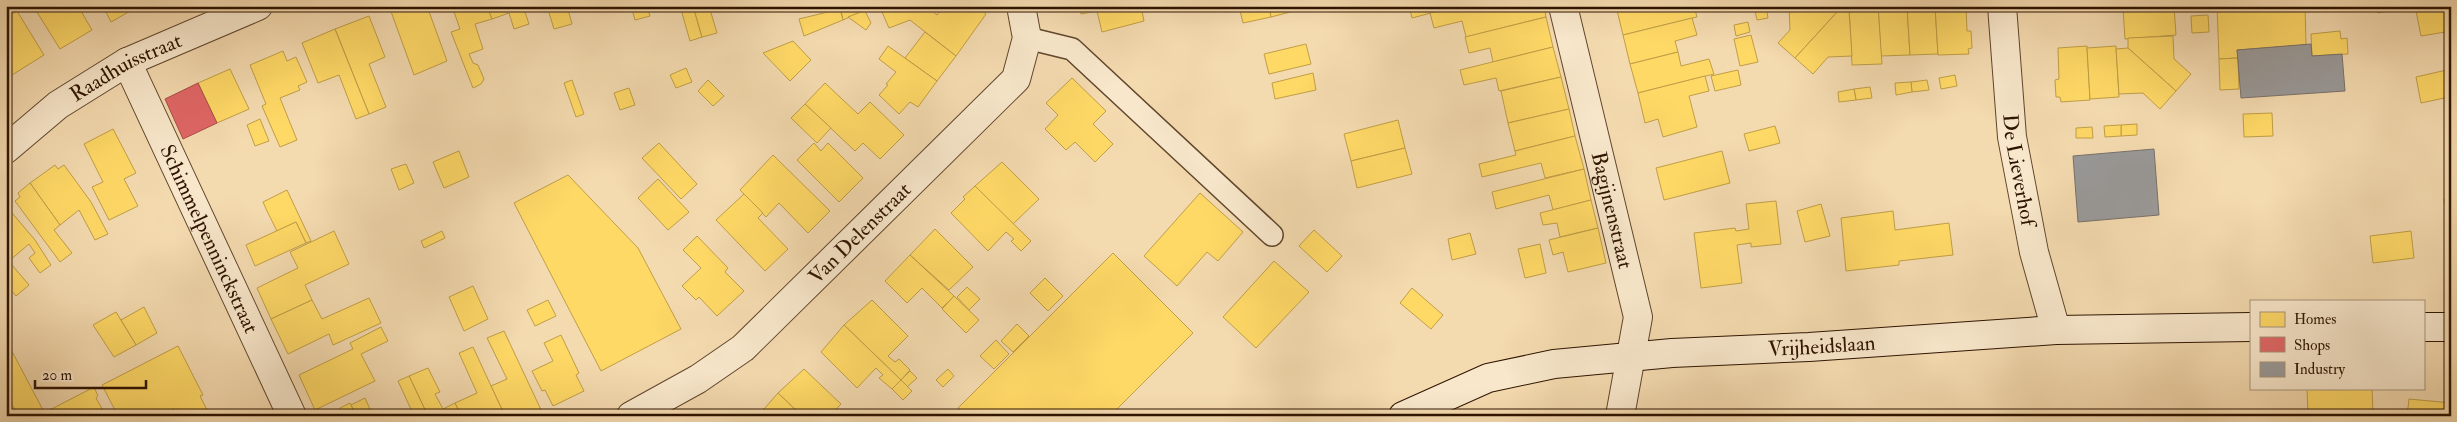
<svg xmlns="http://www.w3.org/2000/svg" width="2457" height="422" viewBox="0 0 2457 422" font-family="'IM FELL Double Pica',serif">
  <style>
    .homes { fill: #ffd966; stroke: #c09e47 }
    .shops { fill: #e06666; stroke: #ab4d47 }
    .industry { fill: #999; stroke: #79716b }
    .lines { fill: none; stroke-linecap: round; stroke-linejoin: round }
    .lane-casing { stroke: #60462c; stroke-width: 24 }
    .street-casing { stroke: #60462c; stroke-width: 30 }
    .secondary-casing { stroke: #2e1400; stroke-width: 30 }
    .lane { stroke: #f8e7cb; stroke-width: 21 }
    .street { stroke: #f8e7cb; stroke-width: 28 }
    .secondary { stroke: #f8e7cb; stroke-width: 28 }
    .labels { text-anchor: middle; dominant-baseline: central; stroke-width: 5; stroke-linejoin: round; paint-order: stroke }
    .street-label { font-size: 21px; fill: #2e1400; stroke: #f8e7cb }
  </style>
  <rect width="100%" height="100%" fill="#f4daaf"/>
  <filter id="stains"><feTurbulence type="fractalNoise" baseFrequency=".004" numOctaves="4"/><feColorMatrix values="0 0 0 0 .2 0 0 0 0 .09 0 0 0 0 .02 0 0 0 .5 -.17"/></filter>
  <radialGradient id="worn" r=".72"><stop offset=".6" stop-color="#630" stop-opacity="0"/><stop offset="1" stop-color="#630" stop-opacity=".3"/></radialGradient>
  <g class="homes">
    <polygon points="78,6 92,30 60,49 35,9 39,6"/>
    <polygon points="103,6 139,6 111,22"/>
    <polygon points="389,6 427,6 447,61 414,75"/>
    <polygon points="452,6 487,6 492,19 475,24 483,49 469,54 473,63 478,65 484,79 481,84 473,88 451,32 460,29"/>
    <polygon points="487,6 523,6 529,24 514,29 509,13 492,19"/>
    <polygon points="547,6 567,6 572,24 554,29"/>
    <polygon points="631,6 647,6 650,16 635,20"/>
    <polygon points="680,6 693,6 702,37 690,41"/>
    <polygon points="693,6 709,6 717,33 702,37"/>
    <polygon points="840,6 862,6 863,11 843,20"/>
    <polygon points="895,6 926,6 937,15 944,6 976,6 986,14 956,56 910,20 889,28 882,12"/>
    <polygon points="1079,6 1141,6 1144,21 1102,32 1097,11 1081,14"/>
    <polygon points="1239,6 1269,6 1271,17 1243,23"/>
    <polygon points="1269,6 1292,6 1294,11 1271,17"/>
    <polygon points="1409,6 1458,6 1412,18"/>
    <polygon points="1458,6 1544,6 1546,17 1466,37 1462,21 1434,28 1430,13"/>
    <polygon points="1616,6 1666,6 1667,8 1694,6 1697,17 1623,35"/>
    <polygon points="1754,6 1766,6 1768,18 1757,20"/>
    <polygon points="1789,6 1838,6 1838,11 1795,58 1778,43 1790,30"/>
    <polygon points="1878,6 1907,6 1910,55 1881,56"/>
    <polygon points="1878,6 1882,64 1852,65 1849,7"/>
    <polygon points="1907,6 1935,6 1938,54 1910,55"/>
    <polygon points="1935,6 1966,6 1967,31 1971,31 1972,48 1968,49 1969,54 1938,55"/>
    <polygon points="2174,6 2176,35 2125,39 2123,8"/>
    <polygon points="2217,6 2305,6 2306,45 2237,50 2238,58 2219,59"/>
    <polygon points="2377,6 2417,6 2378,13"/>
    <polygon points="2415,6 2451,6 2451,31 2421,36"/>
    <polygon points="840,9 843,20 804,36 799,19"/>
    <polygon points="1849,10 1852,56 1828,57 1813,74 1795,58 1838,11"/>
    <polygon points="17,11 44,55 12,75 6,66 6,18"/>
    <polygon points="863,11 865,11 871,23 866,30 848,17"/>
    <polygon points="2208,15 2209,32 2192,33 2191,16"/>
    <polygon points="369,16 385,57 369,64 386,107 369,114 335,29"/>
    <polygon points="1546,17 1553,47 1493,62 1490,48 1469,53 1465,37"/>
    <polygon points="1692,18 1697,35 1675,41 1678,52 1630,64 1623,35"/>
    <polygon points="1748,22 1750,32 1736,36 1734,25"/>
    <polygon points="335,29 369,114 356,119 339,75 318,83 302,43"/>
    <polygon points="2340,31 2341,39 2347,38 2348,54 2312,56 2311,34"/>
    <polygon points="925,32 956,56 937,81 905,58"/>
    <polygon points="1751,35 1758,62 1740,66 1734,39"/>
    <polygon points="2173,36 2174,59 2191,74 2176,91 2128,48 2128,38"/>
    <polygon points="793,41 811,60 790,81 763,53"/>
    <polygon points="1306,44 1311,64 1269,74 1264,54"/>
    <polygon points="888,46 937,81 918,107 910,102 899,114 879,95 888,85 886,84 896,72 879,59"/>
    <polygon points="2087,46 2090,100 2061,102 2060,97 2056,97 2055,80 2059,79 2058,48"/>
    <polygon points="2116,46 2119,97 2090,99 2087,48"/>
    <polygon points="1553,47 1561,77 1499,91 1496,78 1464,85 1460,70"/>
    <polygon points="2128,48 2176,91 2160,109 2143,93 2119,94 2116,49"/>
    <polygon points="283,51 287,61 296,57 307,82 298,86 300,90 280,98 297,140 280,147 262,106 266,104 250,65"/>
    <polygon points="1678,52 1681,66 1709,59 1714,74 1638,93 1630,64"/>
    <polygon points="2238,58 2239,89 2220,90 2219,59"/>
    <polygon points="686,68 692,82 676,88 670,75"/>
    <polygon points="230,69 249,109 217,123 198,83"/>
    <polygon points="2451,69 2451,106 2449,97 2421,103 2416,77"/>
    <polygon points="1738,70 1741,85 1715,91 1711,76"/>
    <polygon points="1313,73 1316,90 1275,99 1272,83"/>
    <polygon points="1955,75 1957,86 1941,89 1939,78"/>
    <polygon points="1705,76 1709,91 1689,96 1697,127 1663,137 1658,119 1645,123 1638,93"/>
    <polygon points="1561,77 1569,109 1508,123 1501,91"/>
    <polygon points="1072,78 1106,111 1093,124 1113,144 1095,162 1075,142 1066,150 1045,129 1058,115 1046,103"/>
    <polygon points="572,80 584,114 576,117 564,83"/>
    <polygon points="708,80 724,96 713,106 698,91"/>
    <polygon points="1927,80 1929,90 1912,92 1911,82"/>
    <polygon points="1911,82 1912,92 1896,95 1895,83"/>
    <polygon points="825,83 858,114 870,102 904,135 880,159 863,143 855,151 805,104"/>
    <polygon points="1870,87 1872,98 1856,100 1854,89"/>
    <polygon points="629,88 635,105 620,110 614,93"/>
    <polygon points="1854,89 1856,100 1839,102 1838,92"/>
    <polygon points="805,104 831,128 817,143 791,118"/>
    <polygon points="1569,109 1575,136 1515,151 1508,123"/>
    <polygon points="2272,113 2273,136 2244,137 2243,114"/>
    <polygon points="260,119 269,141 255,146 247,125"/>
    <polygon points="1398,120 1405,148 1351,161 1344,134"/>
    <polygon points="2137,124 2137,135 2121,136 2121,125"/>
    <polygon points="2121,125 2121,136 2105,137 2104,126"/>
    <polygon points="1775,126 1780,143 1749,151 1744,134"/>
    <polygon points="2092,127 2093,138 2076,138 2076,128"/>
    <polygon points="113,129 136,173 124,179 138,206 109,220 92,187 103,182 84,144"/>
    <polygon points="1575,136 1584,169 1545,178 1541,163 1482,177 1479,164 1516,155 1515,151"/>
    <polygon points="659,143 697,184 681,199 642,158"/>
    <polygon points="814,143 821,151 828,143 863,178 839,202 797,160"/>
    <polygon points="1405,148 1412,174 1357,188 1351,161"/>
    <polygon points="459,151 469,177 444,188 433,162"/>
    <polygon points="1722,151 1730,183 1664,200 1656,168"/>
    <polygon points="773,155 830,211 808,233 779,203 766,217 740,190"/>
    <polygon points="1002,162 1039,199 1013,224 975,186"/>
    <polygon points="406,164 414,183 399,190 391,169"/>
    <polygon points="55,165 58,169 64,165 91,202 108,234 95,240 79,210 60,225 30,183"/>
    <polygon points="1584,169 1591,200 1553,210 1549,195 1496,209 1492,192"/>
    <polygon points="568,175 638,248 681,329 601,371 514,203"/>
    <polygon points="658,179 689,212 668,230 638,198"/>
    <polygon points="30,183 60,225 54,230 72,253 60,262 15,201 20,197 18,193"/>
    <polygon points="975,186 1031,241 1021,251 1011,241 1014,239 1006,232 988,251 951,213 965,199 963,197"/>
    <polygon points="287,190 311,241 306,243 296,222 277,231 267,211 263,202"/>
    <polygon points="1200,193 1243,232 1218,261 1207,252 1177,286 1144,256"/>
    <polygon points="744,194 763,213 758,218 788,249 765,271 716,220"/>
    <polygon points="2451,198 2451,220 2449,221 2444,199"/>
    <polygon points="1591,200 1598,228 1560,237 1557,223 1543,225 1540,213"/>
    <polygon points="1776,201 1781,244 1751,247 1751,243 1737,245 1742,283 1701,288 1694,233 1735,228 1736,231 1749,229 1746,204"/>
    <polygon points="1821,204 1830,236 1805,242 1797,211"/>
    <polygon points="7,207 35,240 51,265 40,273 29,258 35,253 29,244 9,261 6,258"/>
    <polygon points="1893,211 1895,230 1949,223 1953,255 1899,261 1899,265 1846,271 1841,218"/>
    <polygon points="296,222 306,243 255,266 246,245"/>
    <polygon points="1598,228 1606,263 1568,272 1563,252 1553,255 1549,240"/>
    <polygon points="935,229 973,267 949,290 910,255"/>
    <polygon points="1314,230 1342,256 1327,272 1299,246"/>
    <polygon points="334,231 349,264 305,285 312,300 271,319 257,288 298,268 290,252"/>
    <polygon points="442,231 445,238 424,248 421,241"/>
    <polygon points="2411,231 2414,258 2373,263 2370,236"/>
    <polygon points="1470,233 1476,254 1452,260 1448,239"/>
    <polygon points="697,236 728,268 725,272 744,291 717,316 699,297 696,300 682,286 701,268 683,250"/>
    <polygon points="1540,244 1546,273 1525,278 1518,249"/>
    <polygon points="1113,253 1193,333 1110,416 965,416 958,408"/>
    <polygon points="910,255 954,296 942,308 922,288 907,303 885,281"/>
    <polygon points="6,258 29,285 16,296 6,284"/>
    <polygon points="1274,261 1309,292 1256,348 1223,317"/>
    <polygon points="1045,278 1063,296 1048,311 1030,293"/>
    <polygon points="473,286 488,319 464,331 449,297"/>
    <polygon points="967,287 980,299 969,310 957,297"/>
    <polygon points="1412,288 1443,315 1431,329 1400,303"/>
    <polygon points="954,296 979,320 966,333 942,309"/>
    <polygon points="369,298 381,323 333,345 329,334 288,354 271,319 312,300 322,319"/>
    <polygon points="548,300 556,316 535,326 527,310"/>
    <polygon points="872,300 908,336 888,356 895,362 899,359 910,370 901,380 844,325"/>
    <polygon points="144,307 157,333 136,345 121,320"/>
    <polygon points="116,312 136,345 114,357 93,325"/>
    <polygon points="1017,324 1029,336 1013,352 1001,341"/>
    <polygon points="844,325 901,380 892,389 879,378 883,375 876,368 857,388 821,352"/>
    <polygon points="381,327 388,341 361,354 375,381 315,410 299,375 353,349 350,343"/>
    <polygon points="504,331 543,414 539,416 505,416 491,386 507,379 487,338"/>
    <polygon points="561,335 579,373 576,375 584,391 553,406 545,390 542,391 532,371 553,361 544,343"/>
    <polygon points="6,340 43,410 32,416 18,416 6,393"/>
    <polygon points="996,340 1009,354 994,369 980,356"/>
    <polygon points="178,346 203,395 200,396 209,414 205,416 178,416 174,409 161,416 118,416 102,385"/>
    <polygon points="473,347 491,386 505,416 461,416 455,403 477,393 459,353"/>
    <polygon points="428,368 440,392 435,394 443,409 455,403 461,416 428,416 409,376"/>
    <polygon points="804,369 841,404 830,416 802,416 778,393"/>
    <polygon points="948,369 954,376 943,387 936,380"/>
    <polygon points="910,371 917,378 907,387 901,380"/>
    <polygon points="409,376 428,416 414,416 398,381"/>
    <polygon points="901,380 912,391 903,400 892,389"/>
    <polygon points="94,387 98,396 96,398 106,416 38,416"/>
    <polygon points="2307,388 2372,388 2373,416 2308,416"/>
    <polygon points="778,393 802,416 758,416"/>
    <polygon points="365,398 373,416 356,416 351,405"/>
    <polygon points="2409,399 2451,403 2451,416 2407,416"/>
    <polygon points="350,403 351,405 356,416 344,416 340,408"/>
  </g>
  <polygon class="shops" points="198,83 217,123 183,139 165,99"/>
  <g class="industry">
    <polygon points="2311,44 2312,56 2342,54 2345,91 2241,98 2237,50"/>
    <polygon points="2154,149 2159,215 2078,222 2073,156"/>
  </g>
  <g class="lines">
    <defs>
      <polyline id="lane" points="1027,38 1072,49 1272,235"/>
      <g id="street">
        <path id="s1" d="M1563,6L1638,317L1620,416"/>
        <path id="s2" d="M2002,6L2012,137L2034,252L2056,330"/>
        <path id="s3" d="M127,62L292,416"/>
        <path id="s4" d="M6,149L58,105L127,62L258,6"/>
        <path id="s5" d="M631,416L698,379L743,348L1016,79L1027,38L1021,6"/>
      </g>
      <g id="secondary">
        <polyline points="2423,327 2451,327"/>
        <path id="s6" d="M1403,416L1488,378L1554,364L1672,353L1809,347L2056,330L2251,327"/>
      </g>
    </defs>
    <use href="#lane" class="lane-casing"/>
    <use href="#street" class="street-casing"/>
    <use href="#secondary" class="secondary-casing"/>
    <use href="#lane" class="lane"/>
    <use href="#street" class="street"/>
    <use href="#secondary" class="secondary"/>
  </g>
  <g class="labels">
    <g class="street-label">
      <text stroke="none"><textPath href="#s4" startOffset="146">Raadhuisstraat</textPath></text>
      <text stroke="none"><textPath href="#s2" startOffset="165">De Lieverhof</textPath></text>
      <text stroke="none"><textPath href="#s1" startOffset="210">Bagijnenstraat</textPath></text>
      <text stroke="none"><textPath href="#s5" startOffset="295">Van Delenstraat</textPath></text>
      <text stroke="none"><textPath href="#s3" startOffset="195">Schimmelpenninckstraat</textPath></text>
      <text stroke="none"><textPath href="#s6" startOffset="429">Vrijheidslaan</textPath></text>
    </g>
  </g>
  <rect width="2457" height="422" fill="none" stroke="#f4daaf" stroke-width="25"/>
  <rect x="8" y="8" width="2442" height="407" fill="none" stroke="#2e1400" stroke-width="2.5"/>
  <rect x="12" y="12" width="2432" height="397" fill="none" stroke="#2e1400"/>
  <rect x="2250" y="300" width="175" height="90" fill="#f8e7cb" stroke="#a7937a"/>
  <rect x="2260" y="312" width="25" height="15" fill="#ffd966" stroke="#a7937a"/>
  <text x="2294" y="324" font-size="15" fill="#2e1400">Homes</text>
  <rect x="2260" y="337" width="25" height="15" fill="#e06666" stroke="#a7937a"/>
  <text x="2294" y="350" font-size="15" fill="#2e1400">Shops</text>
  <rect x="2260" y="362" width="25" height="15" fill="#999999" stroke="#a7937a"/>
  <text x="2294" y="374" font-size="15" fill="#2e1400">Industry</text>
  <path d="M35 380v8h111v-8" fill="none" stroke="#2e1400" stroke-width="2.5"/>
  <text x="42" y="380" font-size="15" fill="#2e1400" stroke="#f8e7cb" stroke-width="4" paint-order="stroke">20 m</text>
  <rect width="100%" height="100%" filter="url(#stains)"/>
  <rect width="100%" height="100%" fill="url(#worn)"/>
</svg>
